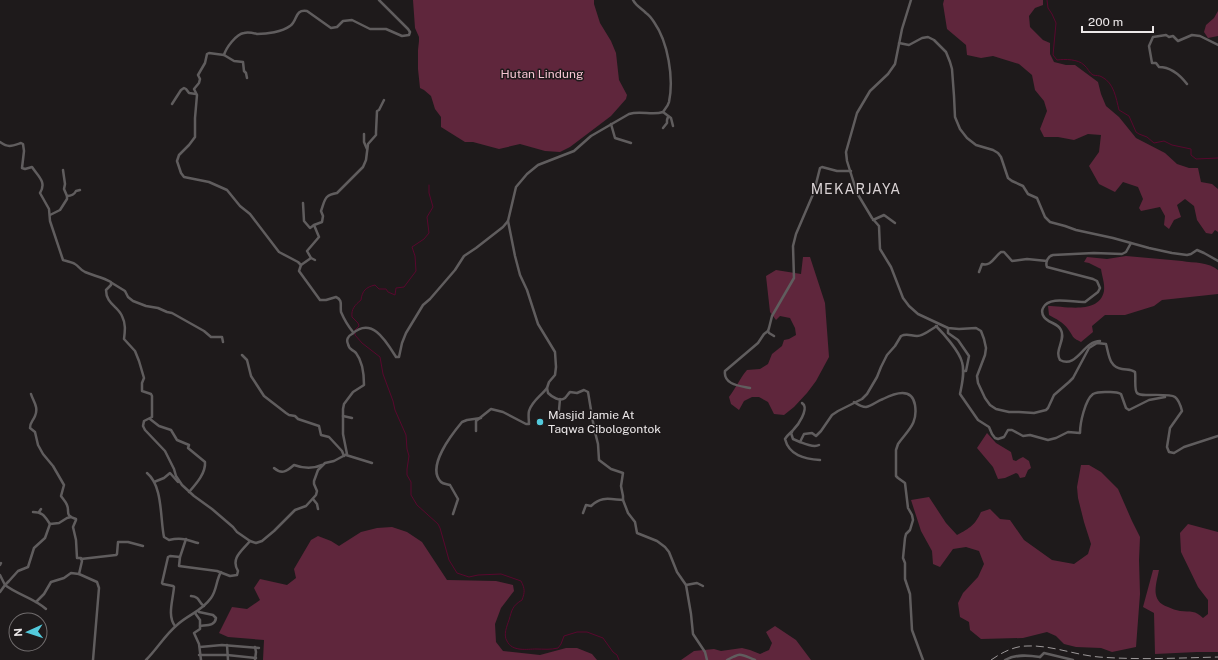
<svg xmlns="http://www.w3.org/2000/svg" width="1218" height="660" viewBox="0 0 1218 660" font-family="'Public Sans',sans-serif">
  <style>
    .green { fill: #5f263c }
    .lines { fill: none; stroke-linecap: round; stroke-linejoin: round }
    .stream { stroke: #59072e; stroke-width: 1 }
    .minor { stroke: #605d5e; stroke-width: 2.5 }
    .rail { stroke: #9d999a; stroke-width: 1; stroke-dasharray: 8 4; stroke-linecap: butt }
    .poi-dot { fill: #53cadc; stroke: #1e1a1b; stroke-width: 1.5 }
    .labels { text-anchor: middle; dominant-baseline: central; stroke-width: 3; stroke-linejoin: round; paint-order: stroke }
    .park-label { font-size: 12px; fill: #f5c4d2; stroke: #1e1a1b }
    .poi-label { font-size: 12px; fill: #ece8e9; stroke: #1e1a1b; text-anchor: start }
    .quarter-label { font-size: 14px; letter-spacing: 1px; fill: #d8d1d3; stroke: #1e1a1b }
  </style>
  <rect width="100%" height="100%" fill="#1e1a1b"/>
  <g class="green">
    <polygon points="413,0 594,0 594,4 600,23 611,41 616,53 619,80 627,95 626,99 611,116 570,147 560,152 545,151 520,144 499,149 473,142 465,142 441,127 441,117 435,109 431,96 424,90 420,88 418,69 418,50 419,41 419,37 415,28"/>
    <polygon points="944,0 1043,0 1043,5 1035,8 1029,16 1030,27 1043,40 1050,43 1050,54 1054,62 1066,65 1075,65 1098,82 1101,94 1106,106 1119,117 1136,138 1165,153 1177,164 1189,168 1198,168 1201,182 1212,184 1218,189 1218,232 1215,230 1212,234 1206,233 1197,220 1194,206 1185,199 1177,205 1181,217 1174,220 1169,229 1164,225 1165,216 1160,207 1141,211 1139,208 1143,199 1138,187 1123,182 1115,192 1099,184 1089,166 1099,152 1101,135 1088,134 1074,140 1058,137 1044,137 1040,129 1047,111 1044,101 1035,90 1032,75 1019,64 993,56 981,58 967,55 966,45 947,29 943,4"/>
    <polygon points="1218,11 1218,36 1208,38 1204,32 1206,25 1214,18"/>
    <path d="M1126,256C1145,258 1164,259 1182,261C1194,263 1209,262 1218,270V294L1162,300L1154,306L1125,315H1105L1092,326L1093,332L1081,342C1071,337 1074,337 1068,329C1063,322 1056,319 1049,315L1048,306C1065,306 1099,315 1104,291C1105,284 1102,276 1101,269L1089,263L1084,262L1087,257L1107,259Z"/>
    <path d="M803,257H810L825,303L829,357L816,381L807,393L794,407L784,415L774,414L768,402L759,397H752L744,401L739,410L731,404L729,397C736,388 740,378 747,370L760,369L768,364L772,354L782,346L784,340L789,339L796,335L795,328L790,318L780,316L776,320L770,312L766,276L776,270L801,274Z"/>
    <polygon points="987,433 996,443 1011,452 1013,460 1016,461 1019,459 1023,457 1029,461 1031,468 1028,470 1025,477 1020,478 1018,474 1016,473 1005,478 998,479 993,467 977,448"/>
    <path d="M1081,465H1089L1101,472L1118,489L1132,521L1140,537L1139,560L1140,594L1136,647L1112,652L1101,648L1076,647L1064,644L1056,636L1047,632L1023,638L981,639L970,630L969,622L960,617L958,603L963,593L978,577L984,564L979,551L966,547L953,549L940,567L933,564L932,551L921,531L911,500L929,497L946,523L957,535C970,528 975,525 981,512L990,509L1000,519L1010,520L1024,540L1052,560L1074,564L1088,554L1091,544L1084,522L1078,498L1077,487Z"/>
    <path d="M1188,524L1218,532V652H1197L1155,654L1154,613L1143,607L1153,570H1159C1156,585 1150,601 1168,607C1172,609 1176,610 1180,611C1191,612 1195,610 1203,618L1208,614V600L1198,587L1181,552L1180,533Z"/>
    <polygon points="392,527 407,532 422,542 447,580 496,581 513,585 514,591 501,608 495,624 496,642 503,651 540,655 566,648 577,648 592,654 597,660 263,660 264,640 228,637 219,633 232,607 247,609 260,600 254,588 260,579 287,585 296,578 294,569 311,540 318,536 331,541 339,546 361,532 377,528"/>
    <polygon points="775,626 796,640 811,660 681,660 694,651 714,649 721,651 742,648 750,650 760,654 769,650 772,643 766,632"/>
  </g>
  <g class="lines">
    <g class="stream">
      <path d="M1047,0L1048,8L1052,14L1056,23L1053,55L1057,60C1065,59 1078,59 1084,65C1088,68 1089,73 1093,75C1096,76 1099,75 1102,77C1114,83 1116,98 1119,110L1129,116L1136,132L1139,134L1147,137L1154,143L1164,141L1172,145L1191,149V155L1196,159L1218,158"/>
      <path d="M355,330L359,326L358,323L352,317C351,309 355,305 361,300C362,291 366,287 375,285L379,289H386L388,292L395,295L396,288L404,287L416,271L415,256L412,247L424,239L429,233L427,217L433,207L429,193V185"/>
      <path d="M355,333V335L362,343L380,357L383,374L393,401L395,410L406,435L407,449L409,456L407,469V475L411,482V495L417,505L438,524L440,528L449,560L457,573L469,577L478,575L501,574L521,581C525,589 525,592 522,600C512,606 512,610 509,620C507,626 503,635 507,641C512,652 527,649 536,649C544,649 550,650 558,648L561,644L564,636L577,632H587L603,638L613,652L617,655L619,660"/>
    </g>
    <g class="minor">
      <path d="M911,0L902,29L895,64L888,74L870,91L857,113L846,152L847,161L857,193L872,218L879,226L880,249L891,267L903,298L909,306L918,314L948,328L959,329L976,328L981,331L984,339L986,348L985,355L977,376L978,383L985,398L990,405L996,409L1009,412H1019L1034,413L1046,410L1048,408L1054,395L1069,382L1073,378L1089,348L1097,343L1106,344C1109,355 1109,367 1122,369C1127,370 1131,369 1135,372C1136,377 1134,390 1137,393C1139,395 1144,395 1146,395C1152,395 1171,394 1175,397C1179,400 1181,407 1182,411L1170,428L1167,447L1169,452L1174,453L1184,447L1218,436"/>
      <polyline points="899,43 909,45 922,38 928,37 934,40 946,52 950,62 952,69 954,96 955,117 960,129 967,138 976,145 993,150 998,153 1001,157 1008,178 1012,181 1023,186 1028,194 1037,198 1045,217 1050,222 1065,226 1076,230 1113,238 1149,248 1172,253 1187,255 1191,254 1197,250 1204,253 1218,261"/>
      <polyline points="224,55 234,61 243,62 244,71 246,73 247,78"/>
      <path d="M1187,84C1180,75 1171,67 1159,67L1156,63H1152L1149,46L1153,37L1166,35L1169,37L1173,36L1178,41L1192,35L1200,36L1218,45"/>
      <polyline points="172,104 181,90 184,88 186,89 189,93 196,94"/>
      <polyline points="663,112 671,118 673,126"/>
      <polyline points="611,124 615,138 631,143"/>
      <polyline points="663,128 667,123 667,120 668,117"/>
      <polyline points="364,134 364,142 367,149"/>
      <path d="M0,142C8,148 12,146 21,143L23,144L24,151L22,168L25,169L32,167C38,176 47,182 40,193L49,209L50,221L63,260C67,261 72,262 75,264C79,266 79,269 85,272C94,276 102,277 111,282V285L106,290C106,304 118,306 122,316C126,324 125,331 124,339L135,351L139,361L144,378L142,383V391L151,394L152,396V417L144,421L143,426L145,430L165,451L174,469L176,476L182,485L194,496L212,509L233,527L237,532L250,541"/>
      <path d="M67,196C71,196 74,195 76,191L80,190"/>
      <polyline points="303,203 304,221 310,228 314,225"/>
      <polyline points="50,215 60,210 67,199 67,196 64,189 65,184 63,170"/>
      <polyline points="873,220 884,215 895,223"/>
      <path d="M508,221L515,256L520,275L527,290L538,324L555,352L556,367L555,375L549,382L547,388L548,393C552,397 560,402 565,398C567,396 568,394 570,392L577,393L584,390L588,392L594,428L598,444L599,460L611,469L623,473L621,486L623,496V500L628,513L635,522L637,533L657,541L665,547L669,552L677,572L686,585L691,614L693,634L705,652L707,660"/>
      <polyline points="311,258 315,260"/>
      <path d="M301,265L311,258L307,251L319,237L314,225L322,222L323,216L321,211C325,200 324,195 337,193L363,167L366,160L368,144L376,135V132L377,111L379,110L384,100"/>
      <path d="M979,272L982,264C991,267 994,257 1001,252H1004L1012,261L1027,259L1047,261"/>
      <polyline points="112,283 125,291 128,297 133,301 146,306 158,308 167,312 172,313 204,331 211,337 222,337 223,342"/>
      <path d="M936,326C944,334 959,351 962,362C965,372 962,384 960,394L978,420L989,427L992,434L995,438L998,439L1004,437L1008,430H1012L1023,436L1030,435L1048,440L1056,438L1068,432L1080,433C1080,423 1085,400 1093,394C1097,392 1101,392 1105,392C1111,392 1116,391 1121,394L1126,408L1129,410L1149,400L1165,397"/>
      <polyline points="948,328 948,333 958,340 969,356 966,371 963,371"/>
      <path d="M353,332C348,326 344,319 341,312C340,305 343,300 336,297L326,300H320L299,271L301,265L298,262L279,252L250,214L240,206L227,190L209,182L184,177L181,173L177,161L179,155L189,145L195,137V118L197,95L194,89L199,83L200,79L198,75L205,63L207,54L209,53L224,55C226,48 236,34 244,33C248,32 253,33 257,34C267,34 282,32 290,26C298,21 294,9 307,11L331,28L337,27L343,21L352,20L370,29H386L402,36L409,35L410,32L408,29L379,0"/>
      <polyline points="774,336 769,333 768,331 769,328 772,316 794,278 793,246 796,234 814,192 820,168 822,167 837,171 851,171"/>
      <path d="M1100,341C1083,341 1077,369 1060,360C1054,350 1066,340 1061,330C1058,323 1048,323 1044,317C1042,314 1042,310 1043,308C1049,295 1074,303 1085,302L1098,292L1100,288L1097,281L1093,279L1047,267C1045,262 1048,256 1053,255L1094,253L1122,254L1126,252L1131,243"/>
      <polyline points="242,355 247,360 251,376 264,396 286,413 289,415 295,416 298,419 319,426 321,435 329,437 342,451 344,456"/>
      <path d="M750,388C741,386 723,385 725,371L758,343L764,334L768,331"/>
      <path d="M31,394C33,401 39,407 35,416C33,421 30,422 30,428L35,432L38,445L43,454L53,466L64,485L61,496C63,499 66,502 67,505C70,512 64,515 76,519V520L73,527L76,540L77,558H81L82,561L79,574L97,582L99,588L93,660"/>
      <path d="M854,402C857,404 861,407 866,407C872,406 877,401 883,399C895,393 912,387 915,405C918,424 908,430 898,444L896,450V476L898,478L905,483L908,508L912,515L913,520L910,530L906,534L905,538L903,558L905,563V579L910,594L912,630L923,660"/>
      <path d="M802,403L804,405C807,411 799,424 794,429C791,433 788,434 785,439C789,455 804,459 820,460"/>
      <polyline points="343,416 352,418"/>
      <polyline points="557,416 559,410 560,399"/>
      <path d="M150,419L159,426L171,430L177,440L189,445L188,448L205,462C206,473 196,484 189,492"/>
      <path d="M476,431V421L491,409L503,412L526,424H529C529,420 528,415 529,411C532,401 541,396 547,388"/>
      <polyline points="792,432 791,433 793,439 800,442"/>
      <path d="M819,445C814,448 805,444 800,442L804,434L812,433L816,436L821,431L832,415L838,411L862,399L867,394L877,377L881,367L887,355L895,346L901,336C907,333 911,336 917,336C924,336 931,329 937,326"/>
      <polyline points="346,455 372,463"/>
      <path d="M274,468C282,475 287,471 294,465C302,468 313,469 322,465"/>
      <path d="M147,473C163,486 160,518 164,537L169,540C182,537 187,540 198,543"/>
      <polyline points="154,482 164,478 170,473 178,482"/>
      <polyline points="313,499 317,504 318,509"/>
      <path d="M33,512C43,512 45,517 50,524"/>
      <polyline points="39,512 41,509"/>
      <path d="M583,513L586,505L591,506C601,496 609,499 623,500"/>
      <path d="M453,514L458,499L450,485C447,484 443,484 441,482C426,467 452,434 462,422L467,420L481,418"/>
      <path d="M186,539L180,557L179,566L217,571L230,576L237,575L238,571C230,558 243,550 250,541L256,543L262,541L274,531L295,510L306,506L316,495L317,491L314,484V481L318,470L325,463L334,461L347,454L343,434V409L344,404L353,392L364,385C364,374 363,362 356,353C352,349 349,350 348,344C346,340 348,336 352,334C372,316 386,341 396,357H399L402,343L406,333L423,305L430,299L455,270L464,256L476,248L503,227L508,221L516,187L527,174L538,165L574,151L591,136L629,114C641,110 652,116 663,112C665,109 668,106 669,102C674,78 668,42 654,22C652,19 649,15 646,13C641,8 636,6 633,0"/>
      <polyline points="81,559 116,555 117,554 118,542 128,542 143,546"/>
      <polyline points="0,565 1,563"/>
      <polyline points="0,575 5,585 0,592"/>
      <polyline points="686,585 697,583 703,586"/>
      <path d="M191,596C201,597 198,603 204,606"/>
      <polyline points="36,602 44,594 51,582 64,578 71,573 79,574"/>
      <path d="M46,609C34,598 18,595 5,585L9,581L18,571L28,567L34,548L45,538L50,524L59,523L67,518L71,517"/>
      <path d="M199,612L213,615L216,618C215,626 207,625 200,626"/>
      <polyline points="195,613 200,620 200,629 194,633 199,644 201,660"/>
      <path d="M175,626C167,616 173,600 174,587L173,586L163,584L162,583L168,557L170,556L180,557"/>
      <polyline points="227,645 228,660"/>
      <polyline points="200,647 222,645 259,648"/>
      <polyline points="255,647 256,652 255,660"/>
      <polyline points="199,655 227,655 256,658"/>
      <polyline points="1040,657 1044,653 1073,660"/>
      <path d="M146,660C157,649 165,635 177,625C189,614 201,612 211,598C217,590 216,580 221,572"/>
      <path d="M727,660C742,652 740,654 755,660"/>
      <path d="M1005,660C1016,654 1028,655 1040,657"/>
    </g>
    <path class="rail" d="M991,660C1001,653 1014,646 1027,646C1051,645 1075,655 1099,657C1139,660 1179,658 1218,657"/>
  </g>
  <circle class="poi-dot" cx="540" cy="422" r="4"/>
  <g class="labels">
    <g class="park-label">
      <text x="542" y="74">Hutan Lindung</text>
    </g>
    <g class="poi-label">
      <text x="548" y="415">Masjid Jamie At<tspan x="548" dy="14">Taqwa Cibologontok</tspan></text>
    </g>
    <g class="quarter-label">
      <text x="856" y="189">MEKARJAYA</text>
    </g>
  </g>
  <g transform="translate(28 632) rotate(267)"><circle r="19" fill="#1e1a1b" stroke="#706c6d"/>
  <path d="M0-3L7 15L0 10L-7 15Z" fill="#53cadc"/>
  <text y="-6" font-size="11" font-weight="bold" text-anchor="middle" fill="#ece8e9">N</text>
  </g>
  <path d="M1082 26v6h71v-6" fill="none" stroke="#ece8e9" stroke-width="2"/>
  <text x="1088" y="26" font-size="12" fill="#ece8e9" stroke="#1e1a1b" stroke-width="3" paint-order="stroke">200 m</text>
</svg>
